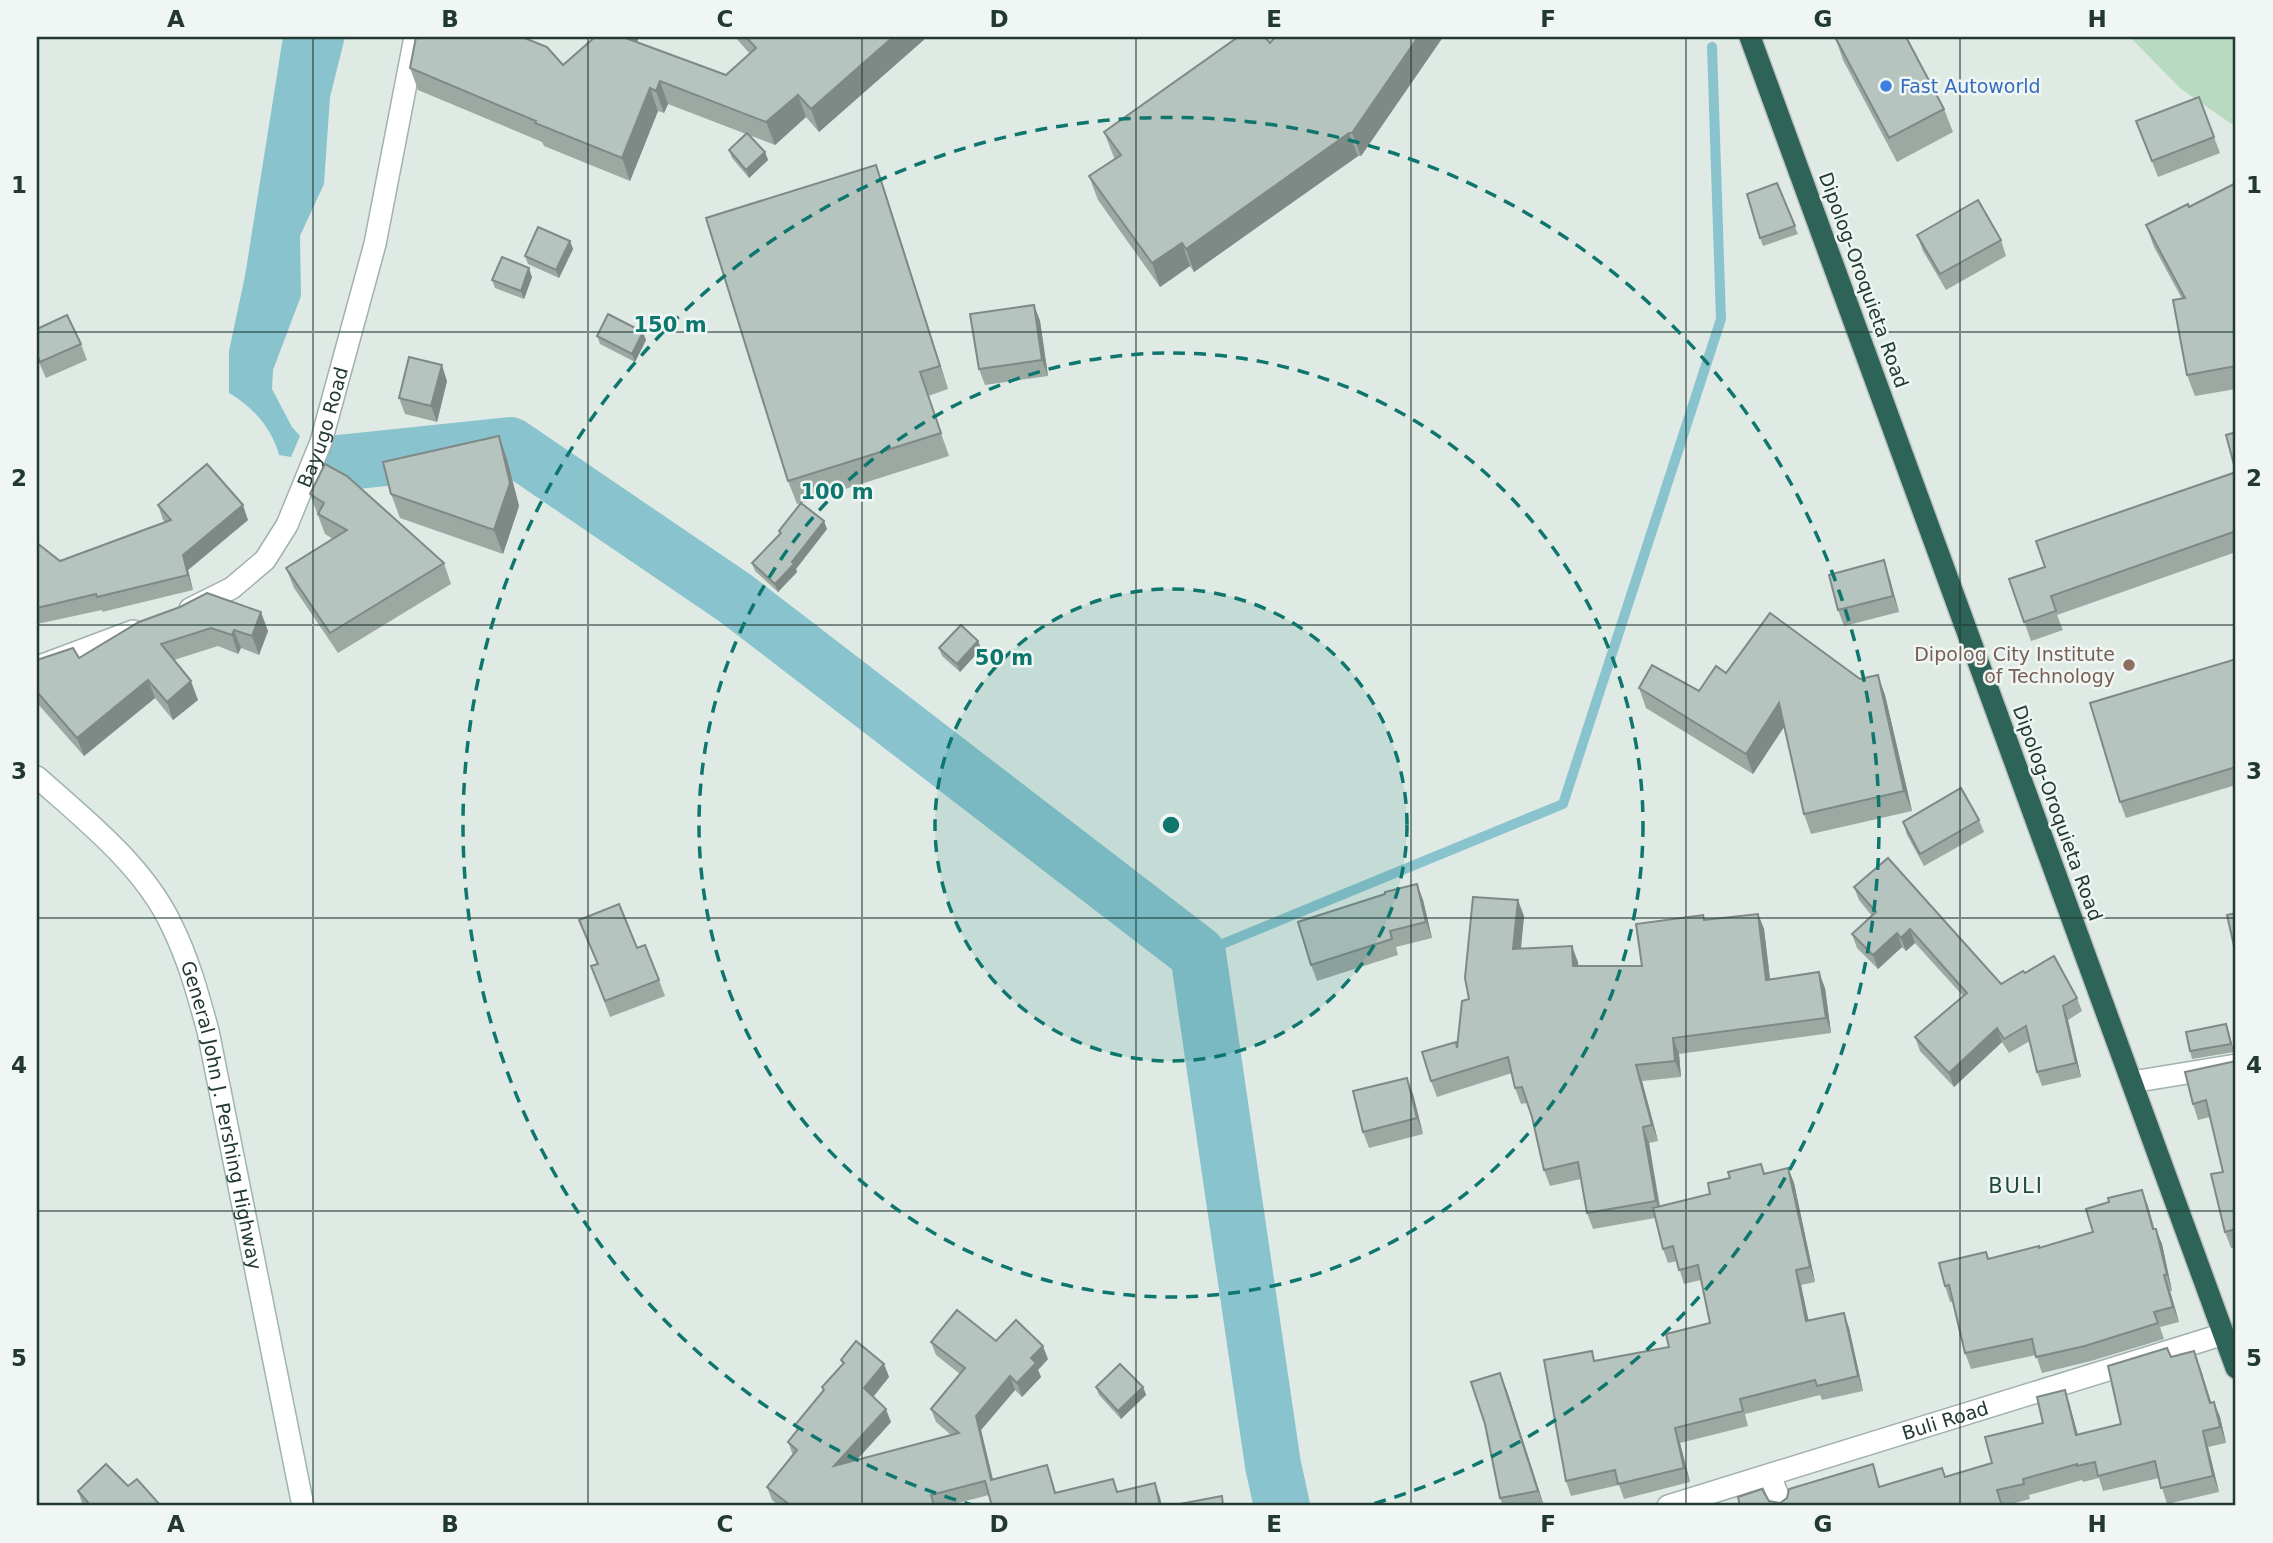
<svg xmlns="http://www.w3.org/2000/svg" width="2273" height="1543" viewBox="0 0 2273 1543" font-family="'DejaVu Sans',sans-serif">
  <style>
    .green { fill: #b8dac1 }
    .water { fill: #89c3cd }
    .lines { fill: none; stroke-linecap: round; stroke-linejoin: round }
    .stream { stroke: #89c3cd; stroke-width: 10 }
    .river { stroke: #89c3cd; stroke-width: 56 }
    .street-casing { stroke: #a2b1ac; stroke-width: 24 }
    .secondary-casing { stroke: #9fb5ad; stroke-width: 24 }
    .highway-casing { stroke: #bcc4c2; stroke-width: 24 }
    .street { stroke: #fff; stroke-width: 21 }
    .secondary { stroke: #fff; stroke-width: 21 }
    .highway { stroke: #2e6358; stroke-width: 21 }
    .wall { fill: #9ca9a3 }
    .shaded-wall { fill: #7f8985 }
    .building { fill: #b5c4be; stroke: #7f8985; stroke-width: 2 }
    .grid { fill: none; stroke: #213932; stroke-width: 2; stroke-opacity: 0.55 }
    .ring { fill: none; stroke: #0f766e; stroke-width: 3.5; stroke-dasharray: 12 9 }
    .shop-dot { fill: #3f7fe0; stroke: #eff6f3; stroke-width: 2.5 }
    .education-dot { fill: #8d6e63; stroke: #eff6f3; stroke-width: 2.5 }
    .labels { text-anchor: middle; dominant-baseline: central; stroke-width: 5; stroke-linejoin: round; paint-order: stroke }
    .shop-label { font-size: 19px; fill: #366cbe; stroke: #eff6f3; text-anchor: start }
    .street-label { font-size: 19px; fill: #213932; stroke: #eff6f3 }
    .education-label { font-size: 19px; fill: #785e54; stroke: #eff6f3; text-anchor: end }
    .neighbourhood-label { font-size: 21px; letter-spacing: 2px; fill: #1e4a3f; stroke: #eff6f3 }
    .centre { fill: #0f766e; stroke: #eff6f3; stroke-width: 3.5 }
    .ring-label { font-size: 21px; text-anchor: middle; font-weight: bold; fill: #0f766e; stroke: #eff6f3; stroke-width: 5; stroke-linejoin: round; paint-order: stroke }
    .neatline { fill: none; stroke: #213932; stroke-width: 2.5 }
    .grid-label { font-size: 23px; text-anchor: middle; font-weight: bold; fill: #213932 }
  </style>
  <rect width="100%" height="100%" fill="#dfeae5"/>
  <polygon class="green" points="2130,37 2236,37 2236,127 2181,89"/>
  <path class="water" d="M283,37H345L330,97L324,184L300,236L301,296L273,370L272,389L292,427L300,436L291,457L279,455C272,428 253,407 229,393V351L245,276Z"/>
  <g class="lines">
    <polyline class="stream" points="1198,954 1563,804 1721,319 1712,47"/>
    <polyline class="river" points="338,463 510,445 735,598 1198,954 1273,1465 1282,1506"/>
    <defs>
      <g id="street">
        <path id="s1" d="M190,609L232,588L265,560L287,525L321,442L375,244L415,37"/>
        <polyline points="37,667 133,631"/>
        <polyline points="2132,1082 2236,1065"/>
        <polyline points="1770,1475 1782,1506"/>
        <path id="s2" d="M1668,1506L2224,1334"/>
      </g>
      <g id="secondary">
        <path id="s3" d="M37,777C84,819 143,865 171,924C188,958 198,994 208,1031L303,1506"/>
      </g>
      <polyline id="highway" points="1750,37 2236,1368"/>
    </defs>
    <use href="#street" class="street-casing"/>
    <use href="#secondary" class="secondary-casing"/>
    <use href="#highway" class="highway-casing"/>
    <use href="#street" class="street"/>
    <use href="#secondary" class="secondary"/>
    <use href="#highway" class="highway"/>
  </g>
  <g class="wall">
    <polygon points="639,37 637,42 726,75 750,54 735,37 927,37 819,132 806,117 775,145 749,135 765,152 768,160 749,178 732,158 729,150 746,134 668,104 664,113 658,111 630,181 544,146 542,142 418,90 410,68 563,65"/>
    <polygon points="1443,37 1361,156 1358,156 1194,272 1190,266 1160,287 1098,200 1089,176 1115,159 1113,155 1104,132 1270,43"/>
    <polygon points="1835,37 1944,109 1953,132 1897,162 1843,60"/>
    <polygon points="2199,97 2220,153 2158,177 2136,121"/>
    <polygon points="876,165 884,188 948,389 928,396 949,456 801,503 827,529 796,569 797,572 778,592 755,571 752,563 780,534 779,531 801,503 797,504 788,481"/>
    <polygon points="1777,183 1798,234 1763,246 1760,238"/>
    <polygon points="2236,183 2236,389 2195,396 2187,375 2182,299 2154,247 2146,225 2189,207"/>
    <polygon points="1917,235 2001,240 2006,256 1946,290 1923,251"/>
    <polygon points="570,241 573,249 559,278 528,264 525,256"/>
    <polygon points="532,277 524,299 495,288 492,280"/>
    <polygon points="1034,305 1040,321 1048,376 985,385 979,369"/>
    <polygon points="37,329 81,344 87,360 46,378 37,358"/>
    <polygon points="597,336 646,340 635,362 600,344"/>
    <polygon points="447,381 437,422 405,414 399,398"/>
    <polygon points="2236,432 2236,552 2057,615 2063,630 2031,641 2009,579 2045,567 2236,472"/>
    <polygon points="507,459 519,506 503,554 400,518 391,494"/>
    <polygon points="310,494 444,563 451,584 338,653 294,588 286,568 333,539 325,534"/>
    <polygon points="158,505 248,520 188,570 193,590 102,612 102,610 37,624 37,543 60,561 165,523 163,520"/>
    <polygon points="1889,576 1899,612 1844,626 1838,610"/>
    <polygon points="139,622 268,631 259,655 241,648 238,654 218,646 174,660 198,700 173,720 155,698 84,756 37,703 37,660 79,658"/>
    <polygon points="978,641 981,649 960,672 942,656 939,648"/>
    <polygon points="2236,659 2236,785 2126,818 2120,802"/>
    <polygon points="1860,679 1885,695 1912,811 1811,834 1804,814 1784,727 1753,774 1646,708 1639,688 1699,691"/>
    <polygon points="1979,820 1984,832 1924,866 1907,835 1903,822"/>
    <polygon points="1417,884 1423,900 1432,938 1396,947 1398,955 1317,981 1311,965"/>
    <polygon points="1854,887 2001,984 2025,973 2077,998 2082,1011 2068,1020 2081,1077 2042,1086 2037,1072 2030,1041 2009,1053 2002,1042 1954,1087 1920,1051 1915,1037 1963,996 1915,943 1906,951 1902,947 1878,969 1857,948 1852,934 1872,916 1859,900"/>
    <polygon points="1758,914 1764,929 1770,979 1825,988 1831,1033 1679,1054 1681,1077 1642,1081 1658,1141 1649,1143 1660,1206 1710,1194 1765,1174 1788,1168 1794,1183 1815,1282 1801,1285 1808,1321 1844,1313 1849,1328 1863,1391 1822,1400 1820,1395 1745,1414 1748,1426 1680,1443 1690,1482 1624,1499 1619,1485 1571,1496 1566,1481 1596,1361 1669,1347 1710,1323 1701,1280 1684,1284 1677,1261 1668,1263 1663,1249 1655,1218 1593,1229 1587,1213 1581,1179 1550,1186 1544,1170 1532,1117 1527,1103 1521,1104 1515,1088 1512,1073 1437,1097 1431,1081 1457,1046 1469,999 1524,916 1521,949 1572,946 1578,966 1642,966 1705,920"/>
    <polygon points="579,920 637,948 659,980 665,996 610,1017 591,966 597,964"/>
    <polygon points="2226,1024 2234,1052 2192,1059 2190,1051"/>
    <polygon points="2236,1061 2236,1247 2231,1248 2225,1232 2223,1172 2210,1117 2198,1120 2193,1104"/>
    <polygon points="1413,1094 1423,1134 1369,1148 1363,1132"/>
    <polygon points="2142,1190 2154,1229 2162,1244 2172,1291 2170,1291 2179,1322 2160,1327 2164,1339 2091,1361 2042,1373 2036,1355 1971,1369 1965,1353 1953,1302 1950,1302 1945,1286 1986,1252 1988,1259 2039,1248 2093,1232 2109,1202"/>
    <polygon points="996,1341 1048,1359 1038,1370 1041,1377 1022,1397 1015,1390 981,1430 993,1479 1047,1465 1056,1493 1118,1491 1160,1497 989,1495 946,1506 779,1506 772,1500 767,1487 793,1455 788,1442 797,1431 795,1425 823,1392 822,1387 843,1365 841,1360 884,1364 889,1377 873,1397 891,1422 857,1460 951,1435 936,1422 931,1409 960,1374 936,1355 931,1342"/>
    <polygon points="2171,1357 2200,1367 2211,1402 2214,1402 2220,1417 2226,1443 2208,1447 2219,1492 2167,1504 2159,1478 2103,1491 2099,1478 2083,1482 2082,1480 2029,1495 2030,1499 2003,1506 1740,1506 1769,1501 1780,1503 1878,1480 1880,1487 1945,1477 1992,1463 2043,1423 2065,1390 2070,1406 2078,1435 2121,1424"/>
    <polygon points="1500,1373 1508,1394 1544,1506 1503,1506 1500,1498"/>
    <polygon points="1096,1387 1143,1387 1146,1395 1121,1419 1099,1395"/>
    <polygon points="128,1486 161,1506 83,1506 78,1491"/>
  </g>
  <g class="shaded-wall">
    <polygon points="622,37 639,37 630,59"/>
    <polygon points="893,37 927,37 819,132 811,109"/>
    <polygon points="1418,37 1443,37 1361,156 1352,133"/>
    <polygon points="660,81 668,104 664,113 656,91"/>
    <polygon points="650,88 658,111 630,181 622,158"/>
    <polygon points="798,95 806,117 775,145 766,122"/>
    <polygon points="1349,133 1358,156 1194,272 1186,249"/>
    <polygon points="765,152 768,160 749,178 746,170"/>
    <polygon points="876,165 884,188 948,389 940,366"/>
    <polygon points="570,241 573,249 559,278 556,270"/>
    <polygon points="1182,243 1190,266 1160,287 1152,263"/>
    <polygon points="529,268 532,277 524,299 521,291"/>
    <polygon points="1034,305 1040,321 1048,376 1042,360"/>
    <polygon points="643,332 646,340 635,362 632,354"/>
    <polygon points="442,365 447,381 437,422 431,406"/>
    <polygon points="499,436 507,459 519,506 503,554 494,530"/>
    <polygon points="243,505 248,520 188,570 193,590 188,575 183,555"/>
    <polygon points="824,521 827,529 796,569 797,572 778,592 775,584"/>
    <polygon points="1884,560 1889,576 1899,612 1893,596"/>
    <polygon points="261,612 268,631 259,655 252,636"/>
    <polygon points="234,630 241,648 238,654 232,635"/>
    <polygon points="978,641 981,649 960,672 957,664"/>
    <polygon points="1878,675 1885,695 1912,811 1904,791"/>
    <polygon points="148,680 155,698 84,756 77,738"/>
    <polygon points="191,681 198,700 173,720 167,702"/>
    <polygon points="1779,703 1786,724 1753,774 1746,754"/>
    <polygon points="1417,884 1423,900 1432,938 1426,922"/>
    <polygon points="1518,900 1524,916 1519,965 1513,949"/>
    <polygon points="1758,914 1764,929 1772,996 1766,980"/>
    <polygon points="1910,929 1915,943 1906,951 1901,938"/>
    <polygon points="1897,933 1902,947 1878,969 1873,955"/>
    <polygon points="1572,946 1578,962 1579,981 1573,966"/>
    <polygon points="1819,972 1825,988 1831,1033 1826,1018"/>
    <polygon points="2063,1006 2068,1020 2081,1077 2076,1063"/>
    <polygon points="2226,1024 2229,1032 2234,1052 2231,1044"/>
    <polygon points="1997,1028 2002,1042 1954,1087 1949,1073"/>
    <polygon points="1673,1038 1679,1054 1681,1077 1675,1061"/>
    <polygon points="1636,1065 1642,1081 1658,1141 1652,1125"/>
    <polygon points="1407,1078 1413,1094 1423,1134 1417,1118"/>
    <polygon points="1643,1127 1649,1143 1661,1217 1656,1201"/>
    <polygon points="1788,1168 1794,1183 1815,1282 1810,1267"/>
    <polygon points="2142,1190 2148,1206 2159,1245 2153,1229"/>
    <polygon points="2156,1229 2162,1244 2172,1291 2167,1275"/>
    <polygon points="1796,1270 1801,1285 1812,1336 1806,1321"/>
    <polygon points="2164,1275 2170,1291 2179,1322 2173,1307"/>
    <polygon points="1844,1313 1849,1328 1863,1391 1858,1376"/>
    <polygon points="1043,1346 1048,1359 1038,1370 1041,1377 1022,1397 1017,1383 1031,1358"/>
    <polygon points="2194,1351 2200,1367 2216,1418 2210,1403"/>
    <polygon points="884,1364 889,1377 869,1402 864,1388"/>
    <polygon points="1500,1373 1508,1394 1544,1506 1538,1491"/>
    <polygon points="1010,1376 1015,1390 981,1430 996,1493 991,1480 976,1416"/>
    <polygon points="1143,1387 1146,1395 1121,1419 1118,1411"/>
    <polygon points="2065,1390 2070,1406 2082,1451 2076,1435"/>
    <polygon points="2214,1402 2220,1417 2226,1443 2220,1427"/>
    <polygon points="886,1409 891,1422 839,1479 834,1466"/>
    <polygon points="1675,1428 1680,1443 1690,1482 1684,1468"/>
    <polygon points="2203,1431 2208,1447 2219,1492 2213,1476"/>
    <polygon points="1155,1483 1160,1497 1162,1506 1160,1506"/>
  </g>
  <g class="building">
    <polygon points="416,37 522,37 547,47 563,65 595,37 623,37 726,75 756,48 746,37 893,37 811,109 798,95 766,122 660,81 656,91 650,88 622,158 535,123 536,121 410,68"/>
    <polygon points="1238,37 1265,37 1270,43 1275,37 1418,37 1352,133 1349,133 1186,249 1182,243 1152,263 1089,176 1121,155 1104,132"/>
    <polygon points="1835,37 1906,37 1944,109 1889,138"/>
    <polygon points="2199,97 2214,137 2152,161 2136,121"/>
    <polygon points="747,133 765,152 746,170 729,150"/>
    <polygon points="876,165 940,366 920,372 941,433 788,481 706,218"/>
    <polygon points="1777,183 1795,226 1760,238 1747,194"/>
    <polygon points="2236,183 2236,366 2187,375 2173,300 2185,298 2146,225 2188,204 2189,207"/>
    <polygon points="1978,200 2001,240 1940,274 1917,235"/>
    <polygon points="538,227 570,241 556,270 525,256"/>
    <polygon points="502,257 529,268 521,291 492,280"/>
    <polygon points="1034,305 1042,360 979,369 970,314"/>
    <polygon points="608,314 643,332 632,354 597,336"/>
    <polygon points="67,315 81,344 40,362 37,355 37,329"/>
    <polygon points="409,357 442,365 431,406 399,398"/>
    <polygon points="2236,432 2236,531 2051,596 2056,611 2024,622 2009,579 2045,567 2036,541 2236,472 2226,435"/>
    <polygon points="499,436 510,483 494,530 391,494 383,462"/>
    <polygon points="207,464 243,505 183,555 188,575 97,597 96,594 37,608 37,543 60,561 171,520 158,505"/>
    <polygon points="325,464 347,476 444,563 330,633 286,568 347,530 318,514 324,503 310,494"/>
    <polygon points="801,503 824,521 792,562 794,564 775,584 752,563 781,533 779,531"/>
    <polygon points="1884,560 1893,596 1838,610 1829,575"/>
    <polygon points="207,593 261,612 252,636 234,630 232,635 211,628 161,644 191,681 167,702 148,680 77,738 37,692 37,660 73,648 79,658 139,622 180,607"/>
    <polygon points="1770,613 1860,679 1878,675 1904,791 1804,814 1779,703 1746,754 1639,688 1652,665 1699,691 1716,666 1726,673"/>
    <polygon points="961,625 978,641 957,664 939,648"/>
    <polygon points="2236,659 2236,767 2120,802 2090,703"/>
    <polygon points="1961,788 1979,820 1920,854 1903,822"/>
    <polygon points="1888,858 2001,984 2023,971 2025,973 2054,956 2077,998 2063,1006 2076,1063 2037,1072 2026,1026 2004,1039 1997,1028 1949,1073 1915,1037 1967,993 1910,929 1901,938 1897,933 1873,955 1852,934 1876,912 1854,887"/>
    <polygon points="1417,884 1426,922 1390,931 1392,939 1311,965 1298,922 1385,894 1385,892"/>
    <polygon points="1473,897 1518,900 1513,949 1572,946 1573,966 1642,966 1636,924 1703,915 1704,920 1758,914 1766,980 1819,972 1826,1018 1673,1038 1675,1061 1636,1065 1652,1125 1643,1127 1656,1201 1587,1213 1578,1162 1544,1170 1532,1117 1522,1087 1515,1088 1508,1057 1431,1081 1422,1052 1456,1042 1457,1048 1462,1001 1469,999 1465,978"/>
    <polygon points="619,904 637,948 645,945 659,980 605,1001 591,966 598,964 579,920"/>
    <polygon points="2236,913 2236,955 2227,915"/>
    <polygon points="2226,1024 2231,1044 2190,1051 2186,1032"/>
    <polygon points="2236,1061 2236,1229 2225,1232 2211,1174 2223,1172 2206,1100 2193,1104 2185,1072"/>
    <polygon points="1407,1078 1417,1118 1363,1132 1353,1091"/>
    <polygon points="1761,1164 1764,1174 1788,1168 1810,1267 1796,1270 1806,1321 1844,1313 1858,1376 1817,1386 1815,1380 1740,1399 1743,1411 1675,1428 1684,1468 1618,1484 1615,1470 1566,1481 1544,1360 1592,1351 1594,1361 1669,1347 1666,1334 1710,1323 1698,1265 1679,1270 1673,1246 1663,1249 1653,1208 1710,1194 1708,1183 1730,1178 1728,1172"/>
    <polygon points="2142,1190 2153,1229 2156,1229 2167,1275 2164,1275 2173,1307 2154,1312 2158,1323 2085,1346 2036,1357 2032,1339 1965,1353 1949,1285 1945,1286 1939,1263 1986,1252 1988,1259 2039,1246 2039,1248 2093,1232 2086,1209 2109,1202 2108,1198"/>
    <polygon points="957,1310 996,1341 1016,1320 1043,1346 1031,1358 1036,1363 1017,1383 1010,1376 976,1416 991,1480 1047,1465 1055,1493 1113,1479 1117,1492 1155,1483 1160,1506 992,1506 985,1481 931,1495 934,1506 817,1506 817,1505 817,1506 791,1506 767,1487 797,1450 788,1442 799,1428 795,1425 824,1390 822,1387 844,1363 841,1360 856,1341 884,1364 864,1388 886,1409 834,1466 959,1433 931,1409 965,1368 931,1342"/>
    <polygon points="2167,1348 2171,1357 2194,1351 2210,1403 2214,1402 2220,1427 2203,1431 2213,1476 2161,1488 2155,1461 2098,1476 2095,1462 2077,1466 2077,1464 2023,1479 2024,1484 1997,1490 2002,1506 1740,1506 1738,1497 1762,1489 1769,1501 1780,1503 1787,1498 1789,1489 1873,1464 1879,1487 1942,1468 1945,1477 1992,1463 1985,1437 2043,1423 2037,1397 2065,1390 2076,1435 2121,1424 2108,1366"/>
    <polygon points="1120,1364 1143,1387 1118,1411 1096,1387"/>
    <polygon points="1500,1373 1538,1491 1500,1498 1485,1424 1471,1382"/>
    <polygon points="106,1464 128,1486 137,1479 161,1506 91,1506 78,1491"/>
    <polygon points="1222,1496 1223,1506 1169,1506"/>
  </g>
  <path class="grid" d="M313,37V1506M588,37V1506M862,37V1506M1136,37V1506M1411,37V1506M1686,37V1506M1960,37V1506M37,332H2236M37,625H2236M37,918H2236M37,1211H2236"/>
  <circle cx="1171" cy="825" r="236" fill="#0f766e" fill-opacity=".12"/>
  <g class="ring">
    <circle cx="1171" cy="825" r="236"/>
    <circle cx="1171" cy="825" r="472"/>
    <path d="M976 1506A708 708 0 1 1 1366 1506"/>
  </g>
  <circle class="shop-dot" cx="1886" cy="86" r="7"/>
  <circle class="education-dot" cx="2129" cy="665" r="7"/>
  <g class="labels">
    <g class="shop-label">
      <text x="1900" y="86">Fast Autoworld</text>
    </g>
    <g class="street-label">
      <text transform="translate(1864 280) rotate(70)">Dipolog-Oroquieta Road</text>
      <text stroke="none"><textPath href="#s1" startOffset="236">Bayugo Road</textPath></text>
      <text transform="translate(2058 813) rotate(70)">Dipolog-Oroquieta Road</text>
      <text stroke="none"><textPath href="#s3" startOffset="399">General John J. Pershing Highway</textPath></text>
      <text stroke="none"><textPath href="#s2" startOffset="290">Buli Road</textPath></text>
    </g>
    <g class="education-label">
      <text x="2115" y="654">Dipolog City Institute<tspan x="2115" dy="22">of Technology</tspan></text>
    </g>
    <g class="neighbourhood-label">
      <text x="2016" y="1186">BULI</text>
    </g>
  </g>
  <circle cx="1171" cy="825" r="10" class="centre"/>
  <g class="ring-label">
    <text x="670" y="332">150 m</text>
    <text x="837" y="499">100 m</text>
    <text x="1004" y="665">50 m</text>
  </g>
  <rect width="2273" height="1543" fill="none" stroke="#eff6f3" stroke-width="77"/>
  <rect x="38" y="38" width="2196" height="1466" class="neatline"/>
  <g class="grid-label">
    <text x="176" y="27">A</text>
    <text x="450" y="27">B</text>
    <text x="725" y="27">C</text>
    <text x="999" y="27">D</text>
    <text x="1274" y="27">E</text>
    <text x="1548" y="27">F</text>
    <text x="1823" y="27">G</text>
    <text x="2097" y="27">H</text>
    <text x="19" y="193">1</text>
    <text x="2254" y="193">1</text>
    <text x="19" y="486">2</text>
    <text x="2254" y="486">2</text>
    <text x="19" y="779">3</text>
    <text x="2254" y="779">3</text>
    <text x="19" y="1073">4</text>
    <text x="2254" y="1073">4</text>
    <text x="19" y="1366">5</text>
    <text x="2254" y="1366">5</text>
    <text x="176" y="1532">A</text>
    <text x="450" y="1532">B</text>
    <text x="725" y="1532">C</text>
    <text x="999" y="1532">D</text>
    <text x="1274" y="1532">E</text>
    <text x="1548" y="1532">F</text>
    <text x="1823" y="1532">G</text>
    <text x="2097" y="1532">H</text>
  </g>
</svg>
